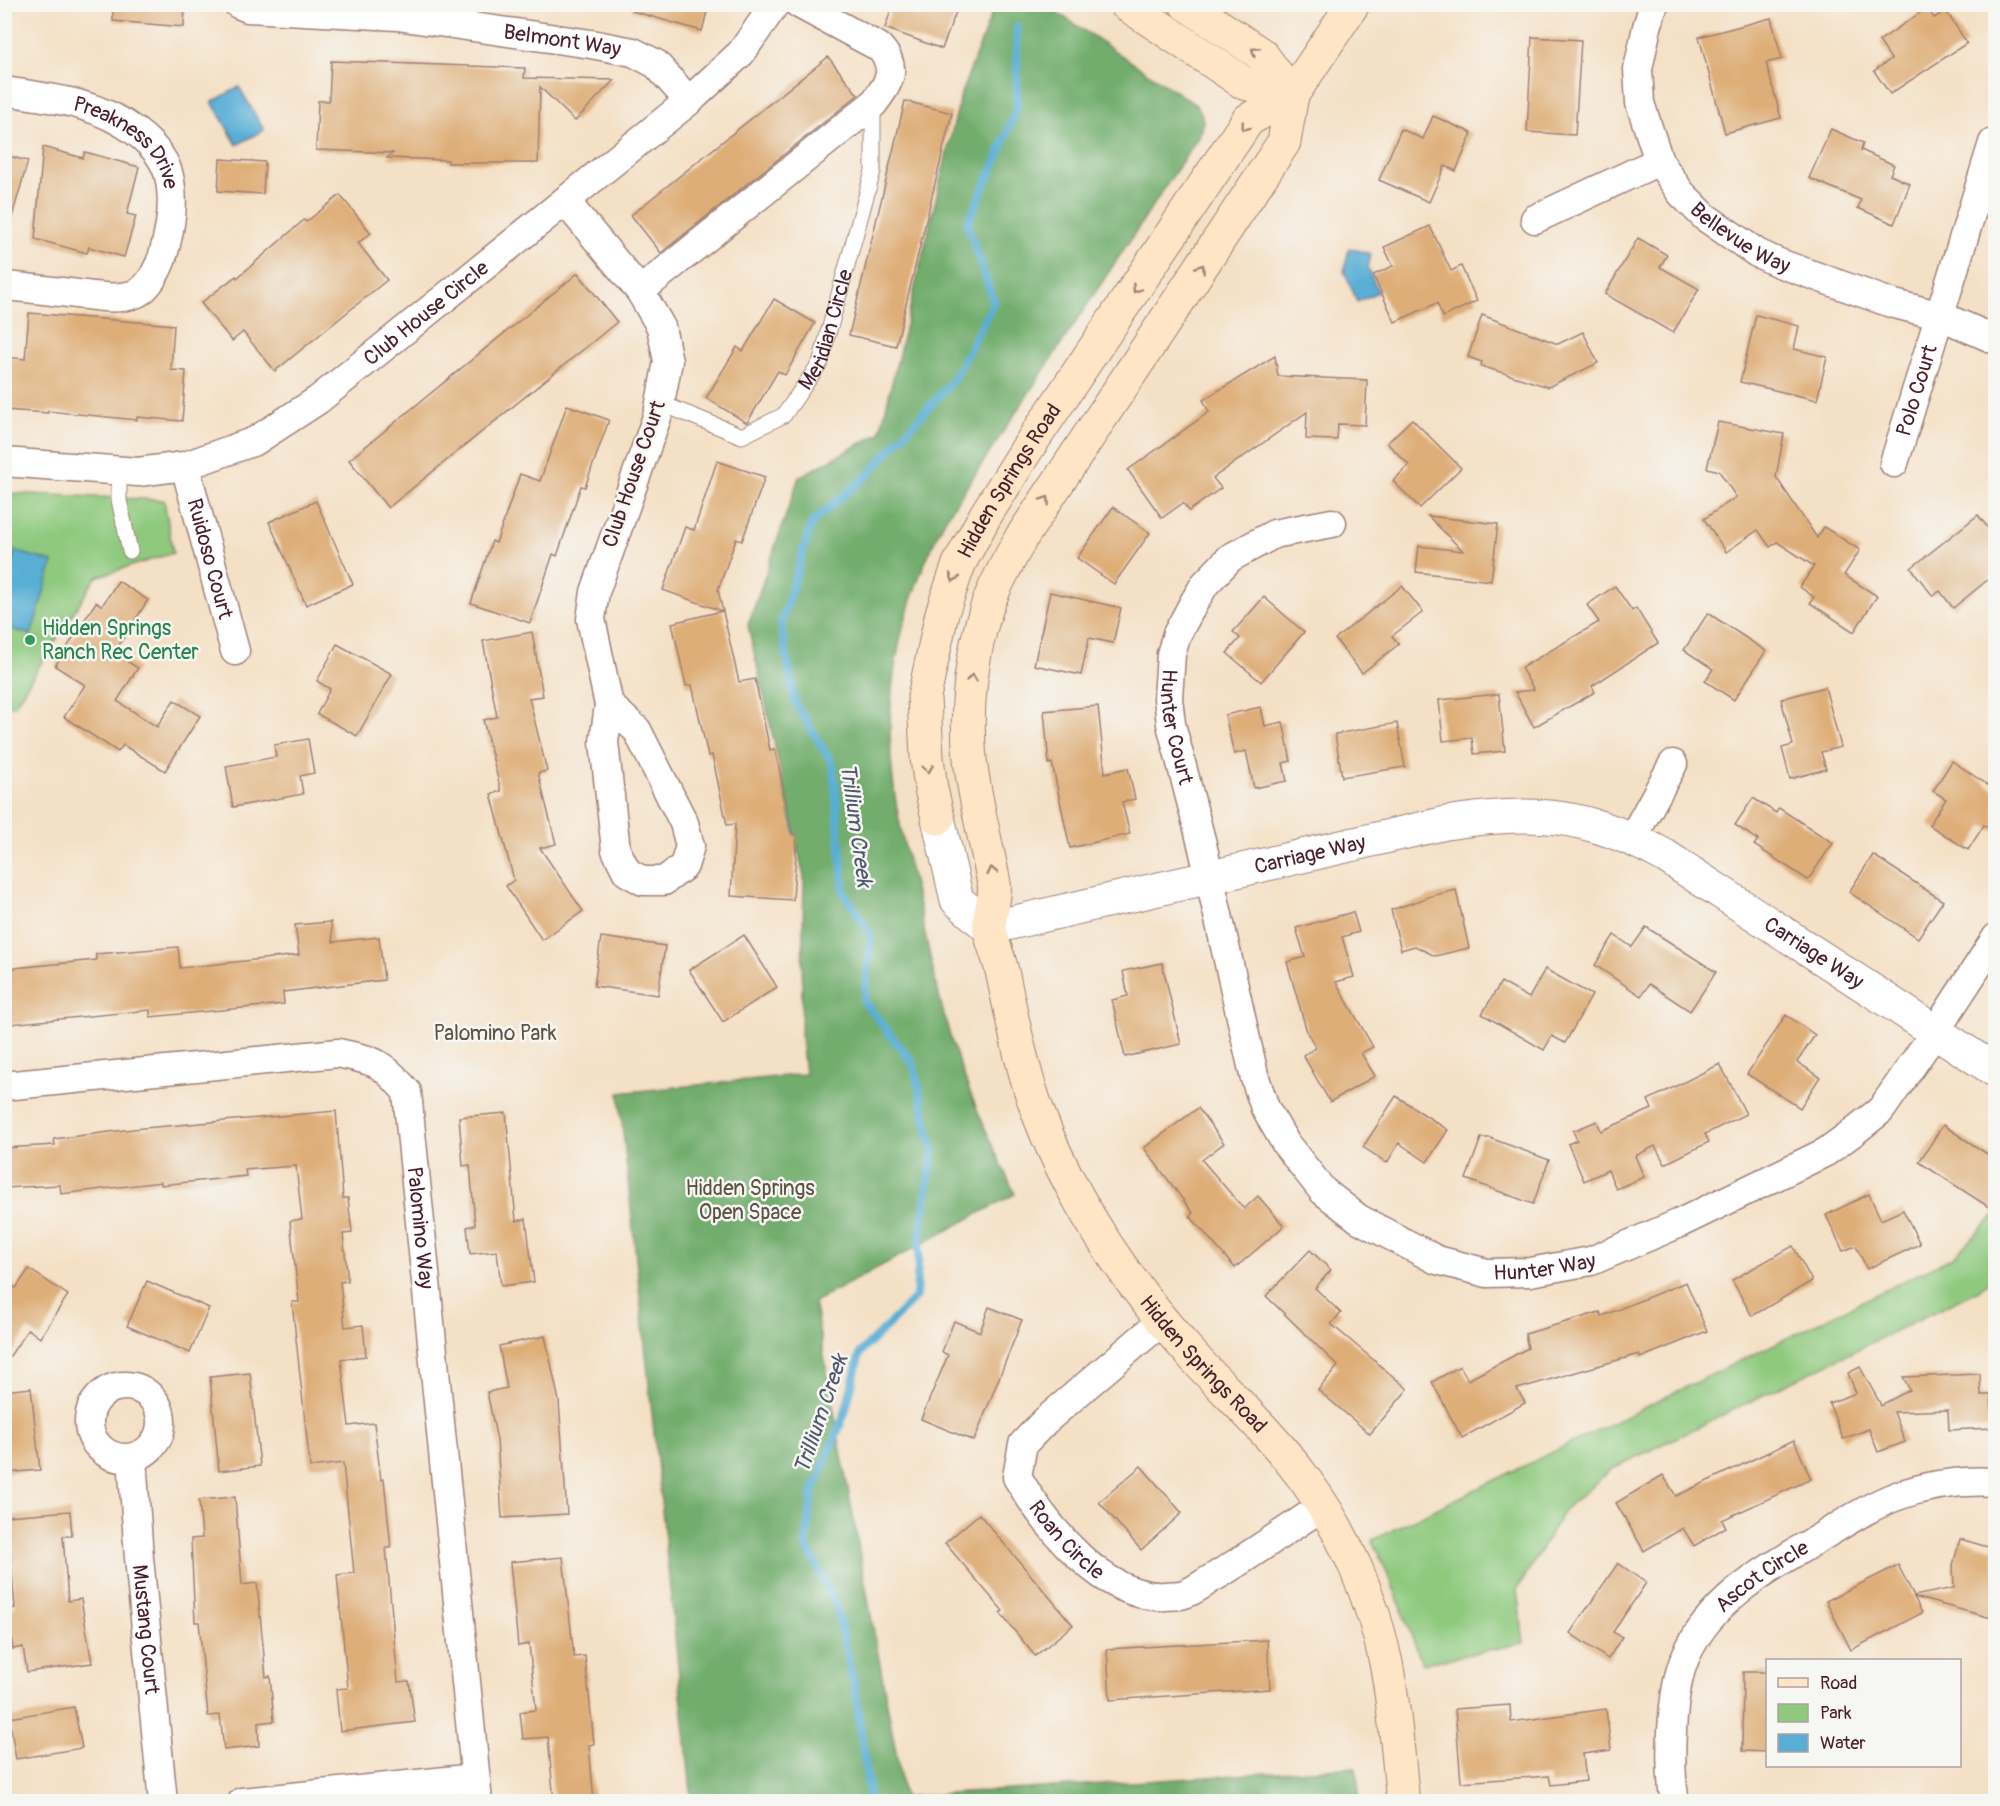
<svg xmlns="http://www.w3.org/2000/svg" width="2000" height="1806" viewBox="0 0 2000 1806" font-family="Pangolin,sans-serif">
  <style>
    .green { fill: #8ec97e; stroke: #6c7454; stroke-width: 1.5 }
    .forest { fill: #72ad6d; stroke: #5e664c; stroke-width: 1.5 }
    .water { fill: #59aed5; stroke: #526680; stroke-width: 1.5 }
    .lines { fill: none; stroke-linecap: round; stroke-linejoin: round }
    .stream { stroke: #59aed5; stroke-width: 8 }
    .building { fill: #deae78 }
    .service-casing { stroke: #9f8078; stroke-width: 17 }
    .minor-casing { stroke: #9f8078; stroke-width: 31 }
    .tertiary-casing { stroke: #9f8078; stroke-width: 35 }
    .secondary-casing { stroke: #9f8078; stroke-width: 35 }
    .service { stroke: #fff; stroke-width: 15 }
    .minor { stroke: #fff; stroke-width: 28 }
    .tertiary { stroke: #fff; stroke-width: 33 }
    .secondary { stroke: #fde5c5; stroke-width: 33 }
    .oneway { stroke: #a48278 }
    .leisure-dot { fill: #2e9e5b; stroke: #f6f6f2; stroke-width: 2 }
    .labels { text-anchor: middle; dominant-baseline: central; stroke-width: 5; stroke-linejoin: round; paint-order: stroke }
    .street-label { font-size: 21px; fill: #4a1f2b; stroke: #f6f6f2 }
    .leisure-label { font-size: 21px; fill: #27864d; stroke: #f6f6f2; text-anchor: start }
    .park-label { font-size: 21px; fill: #5e5244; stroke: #f6f6f2 }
    .water-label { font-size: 22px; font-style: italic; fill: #50586f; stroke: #f6f6f2 }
  </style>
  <rect width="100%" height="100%" fill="#f6f6f2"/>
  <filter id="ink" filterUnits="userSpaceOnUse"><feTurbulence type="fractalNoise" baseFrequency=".0167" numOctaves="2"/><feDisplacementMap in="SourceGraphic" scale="12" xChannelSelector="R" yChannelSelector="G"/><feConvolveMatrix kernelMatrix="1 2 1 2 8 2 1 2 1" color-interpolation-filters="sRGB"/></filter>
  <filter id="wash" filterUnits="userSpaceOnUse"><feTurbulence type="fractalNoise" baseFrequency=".008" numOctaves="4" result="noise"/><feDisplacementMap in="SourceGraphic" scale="24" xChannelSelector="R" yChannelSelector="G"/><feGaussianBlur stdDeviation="1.35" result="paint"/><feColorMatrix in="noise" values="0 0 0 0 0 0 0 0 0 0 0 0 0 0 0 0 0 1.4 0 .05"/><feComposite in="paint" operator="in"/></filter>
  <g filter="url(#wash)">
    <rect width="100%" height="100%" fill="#f4e0c5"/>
    <g class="green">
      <polygon points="5,493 164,500 173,553 96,577 14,706 5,704"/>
      <polygon points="1995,1215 1995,1275 1979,1290 1612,1469 1565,1509 1517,1590 1524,1643 1422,1664 1391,1581 1372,1540 1953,1257"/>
    </g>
    <path class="forest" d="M995,5H1046L1196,105C1204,114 1205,126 1199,136L946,518C902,602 882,686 893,781C898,825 910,868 920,910C930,958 940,1006 955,1052C972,1101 993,1148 1015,1194L814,1302L904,1797L1356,1767L1360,1801H692L619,1093L805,1074L801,1037L804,877L748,625L799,477L880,433L961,94Z"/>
    <g class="water">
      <polygon points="239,87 264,130 237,145 212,102"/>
      <polygon points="1349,248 1371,254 1368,268 1378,292 1357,302 1344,271"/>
      <polygon points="15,551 53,562 31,635 5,627 5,586"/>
    </g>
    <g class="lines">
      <polyline class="stream" points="870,1802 856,1694 836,1606 806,1545 812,1495 845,1413 860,1353 916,1297 920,1237 933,1151 913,1063 864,1002 871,936 844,893 833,765 795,703 781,624 812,522 866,477 953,380 994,302 967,224 998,157 1017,106 1017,27"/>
    </g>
    <g id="blocks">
      <g class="building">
        <polygon points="113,4 185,4 184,27 113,21"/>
        <polygon points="633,4 709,4 702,31 632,11"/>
        <polygon points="893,4 959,4 942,49 885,28"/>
        <polygon points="1927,8 1934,18 1946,11 1967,43 1890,94 1874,71 1891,59 1879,41"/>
        <polygon points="1771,18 1782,59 1766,63 1781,118 1725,133 1699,37"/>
        <polygon points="1532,37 1581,40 1575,135 1527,132"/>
        <polygon points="828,57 858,95 661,253 631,215"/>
        <polygon points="331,61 525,68 524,78 614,80 575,121 540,87 538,163 448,163 448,160 387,158 393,153 316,150 318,101 329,101"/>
        <polygon points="905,101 952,113 896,346 849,335"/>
        <polygon points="1433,116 1472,133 1456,171 1445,166 1429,202 1379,180 1401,129 1423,139"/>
        <polygon points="1831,129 1863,143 1861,150 1894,165 1890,175 1910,184 1894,224 1858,208 1861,200 1809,178"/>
        <polygon points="43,147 83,158 85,152 139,167 127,214 136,216 124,257 89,247 87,253 35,239"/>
        <polygon points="4,155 28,161 11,220 4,219"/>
        <polygon points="220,159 265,162 263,194 218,191"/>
        <polygon points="340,195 371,233 358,243 387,280 275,371 243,332 232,341 201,303 236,276 237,278 304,220 306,222"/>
        <polygon points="1430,226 1451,271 1461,266 1477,301 1443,317 1437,303 1395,322 1373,275 1393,266 1384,247"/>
        <polygon points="1638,238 1667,255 1660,267 1699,289 1673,333 1605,294"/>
        <polygon points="578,273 617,322 388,508 349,460"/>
        <polygon points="774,299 815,323 785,375 778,371 747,423 706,398 737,347 743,351"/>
        <polygon points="29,313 174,325 171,370 186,371 182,421 137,417 137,420 48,411 48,413 4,410 4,357 25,359"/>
        <polygon points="1482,315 1558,344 1583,332 1598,363 1548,387 1481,366 1482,362 1468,357"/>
        <polygon points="1756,315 1799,326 1794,349 1827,357 1817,400 1740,382"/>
        <polygon points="1275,356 1278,376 1367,380 1365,425 1338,424 1337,440 1306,439 1307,412 1213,478 1221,488 1189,511 1183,503 1162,518 1128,470 1209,412 1203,400"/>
        <polygon points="567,405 609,420 585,487 581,486 557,556 553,554 530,623 471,603 492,541 496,543 520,474 540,481"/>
        <polygon points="1412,419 1461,468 1420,508 1393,481 1409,465 1387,443"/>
        <polygon points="1718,422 1784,434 1776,477 1817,538 1824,527 1860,550 1844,575 1877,596 1854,632 1810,603 1814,597 1800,587 1814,566 1777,542 1770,547 1758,530 1726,552 1704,519 1736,497 1719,471 1707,468"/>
        <polygon points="717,461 765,477 742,541 736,539 718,590 739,682 755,679 770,750 775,749 793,835 797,835 793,900 731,896 735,824 727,825 712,755 708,756 692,685 686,686 672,623 722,611 663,590 685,527 694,530"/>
        <polygon points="316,501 353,584 306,605 269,522"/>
        <polygon points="1113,507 1150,533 1114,584 1077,558"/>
        <polygon points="1978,515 1995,537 1995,574 1953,608 1940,591 1933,596 1911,568"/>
        <polygon points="1428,516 1498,524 1491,581 1416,572 1419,546 1463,551"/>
        <polygon points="118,581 148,600 114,653 138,668 117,701 157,727 174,700 200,716 165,771 123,745 118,752 64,717 85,685 55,666 96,602 102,606"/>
        <polygon points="1402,586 1423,612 1392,636 1399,644 1362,673 1335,639"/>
        <polygon points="1615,586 1632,611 1636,608 1658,643 1592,686 1595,692 1534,727 1515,692 1534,690 1521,668 1599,622 1587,605"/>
        <polygon points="1050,592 1121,608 1113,643 1089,638 1081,675 1034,665"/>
        <polygon points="1264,597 1304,632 1261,682 1227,653 1240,638 1233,632"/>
        <polygon points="1708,613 1766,651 1734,700 1705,681 1713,669 1684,650"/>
        <polygon points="532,632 543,696 529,698 547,771 538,773 556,844 540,848 583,911 542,940 506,886 514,880 491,794 501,791 483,720 497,717 483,641"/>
        <polygon points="337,644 392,674 357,736 317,714 330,689 317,681"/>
        <polygon points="1825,687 1841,747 1821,752 1826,769 1790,779 1782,748 1793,745 1781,699"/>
        <polygon points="1499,694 1505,751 1474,754 1472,738 1443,741 1439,700"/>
        <polygon points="1098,706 1105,773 1128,768 1135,799 1122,802 1130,834 1070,848 1052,763 1049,764 1044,711"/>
        <polygon points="1261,707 1265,726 1283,722 1291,761 1283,763 1287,781 1254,788 1246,751 1234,754 1225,715"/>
        <polygon points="1397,723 1405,767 1342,777 1335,734"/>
        <polygon points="308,739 314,773 300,776 303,794 233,807 226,766 276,757 274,745"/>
        <polygon points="1952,761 1995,790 1995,832 1984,825 1968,850 1929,825 1946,799 1933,791"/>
        <polygon points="1753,798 1776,813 1779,808 1833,843 1808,880 1754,845 1758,840 1735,825"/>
        <polygon points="1873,855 1943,901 1918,938 1849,892"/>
        <polygon points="1456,890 1469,948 1435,956 1415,946 1401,950 1391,910 1427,898 1427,897"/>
        <polygon points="1353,912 1359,932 1342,937 1354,977 1336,982 1373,1047 1361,1053 1375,1076 1330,1102 1303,1055 1316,1048 1307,1032 1287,962 1305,957 1296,928"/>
        <polygon points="331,922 333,942 379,937 384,980 283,992 284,1004 150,1017 150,1010 10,1024 4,969 96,960 96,954 178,947 180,968 299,955 295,925"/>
        <polygon points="1646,927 1716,972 1690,1011 1649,984 1641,996 1595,965 1614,935 1632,947"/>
        <polygon points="744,935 777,987 723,1022 689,970"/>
        <polygon points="601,937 665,946 658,995 594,986"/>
        <polygon points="1162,963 1181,1044 1125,1057 1112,1000 1128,996 1123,971"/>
        <polygon points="1545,969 1592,995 1565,1043 1552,1036 1544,1050 1482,1014 1501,982 1529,998"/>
        <polygon points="1786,1015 1815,1035 1797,1062 1820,1077 1800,1108 1747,1074"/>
        <polygon points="1720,1064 1746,1114 1705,1134 1709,1142 1665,1164 1655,1146 1635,1156 1644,1177 1616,1189 1608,1170 1584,1181 1568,1144 1577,1140 1573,1131 1597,1121 1601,1131 1652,1109 1648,1100"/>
        <polygon points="1396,1096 1448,1130 1427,1162 1399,1143 1387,1163 1363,1147"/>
        <polygon points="1198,1108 1224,1143 1202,1160 1244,1209 1258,1196 1284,1226 1235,1268 1190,1216 1193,1213 1144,1148"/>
        <polygon points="336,1111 343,1198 348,1198 352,1233 343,1234 348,1281 340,1282 345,1327 363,1325 366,1356 341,1359 349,1426 374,1423 381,1480 384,1479 391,1548 386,1548 398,1682 409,1681 415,1722 340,1731 336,1689 348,1688 337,1575 354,1573 343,1463 310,1467 292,1302 299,1302 290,1221 302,1219 296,1166 245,1170 246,1176 161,1185 161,1182 61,1194 60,1185 4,1188 4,1148 55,1145 54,1139 133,1129"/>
        <polygon points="506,1113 516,1221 526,1219 534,1282 501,1286 497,1251 470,1254 467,1227 475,1225 470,1165 463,1166 459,1117"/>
        <polygon points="1943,1125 1995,1159 1995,1211 1919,1162"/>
        <polygon points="1481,1138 1490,1138 1549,1160 1533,1204 1466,1179"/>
        <polygon points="1869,1194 1881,1220 1903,1210 1920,1244 1867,1269 1856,1246 1843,1251 1826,1215"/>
        <polygon points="1793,1246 1812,1281 1752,1316 1732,1280"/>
        <polygon points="1310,1250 1331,1270 1315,1288 1341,1313 1331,1324 1408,1389 1370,1434 1318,1390 1338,1366 1266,1296"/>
        <polygon points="29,1269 68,1295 40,1338 28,1329 4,1365 4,1280 16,1288"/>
        <polygon points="147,1281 209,1308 190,1353 127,1326"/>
        <polygon points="1686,1282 1707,1331 1640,1358 1639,1354 1517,1389 1525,1403 1462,1438 1432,1382 1460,1366 1468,1380 1528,1348 1525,1334 1600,1312 1602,1316"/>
        <polygon points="989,1307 1022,1320 974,1441 921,1419 948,1355 942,1352 954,1321 980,1332"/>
        <polygon points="545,1336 559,1401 567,1514 502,1518 497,1440 487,1392 507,1388 499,1346"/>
        <polygon points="1860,1367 1881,1405 1910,1390 1903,1377 1980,1374 1981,1395 1991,1395 1993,1428 1949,1430 1948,1410 1894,1412 1905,1442 1878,1452 1869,1429 1843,1439 1829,1403 1856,1393 1848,1373"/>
        <polygon points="250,1373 260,1466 219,1471 210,1377"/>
        <polygon points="31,1388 40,1470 4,1473 4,1391"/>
        <polygon points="1794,1440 1811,1479 1722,1520 1726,1527 1694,1546 1683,1528 1644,1551 1616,1503 1663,1475 1676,1496"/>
        <polygon points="1141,1466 1182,1513 1141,1550 1099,1502"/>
        <polygon points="235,1497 242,1585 257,1583 266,1677 270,1676 274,1721 258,1723 259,1746 224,1750 220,1715 208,1716 199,1622 195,1622 191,1539 202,1538 199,1500"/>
        <polygon points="70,1511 72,1536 63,1536 68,1601 81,1599 92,1663 27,1672 23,1647 13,1649 7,1609 15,1608 7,1516"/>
        <polygon points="979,1514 1073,1625 1035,1656 1000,1613 1003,1611 945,1543"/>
        <polygon points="1960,1539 1995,1549 1995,1619 1914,1597 1922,1613 1851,1650 1826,1601 1898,1565 1914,1596 1954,1588 1953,1565"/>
        <polygon points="563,1557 574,1657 585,1656 594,1744 589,1745 594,1802 554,1802 548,1737 523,1739 520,1712 536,1710 529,1644 518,1646 510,1562"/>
        <polygon points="1618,1563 1646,1583 1613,1632 1622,1637 1608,1659 1570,1633"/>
        <polygon points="1267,1640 1270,1689 1110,1700 1107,1649"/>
        <polygon points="1743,1672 1767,1672 1767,1752 1742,1751"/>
        <polygon points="1510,1705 1511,1722 1606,1709 1611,1750 1583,1754 1586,1781 1551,1785 1549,1776 1461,1782 1455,1709"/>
        <polygon points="74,1707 82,1748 16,1759 9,1718"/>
      </g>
    </g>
  </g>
  <g filter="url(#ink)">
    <use href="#blocks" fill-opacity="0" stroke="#9f8078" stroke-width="1.5"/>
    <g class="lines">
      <defs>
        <g id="service">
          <path id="s1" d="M660,403L742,436L784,415L820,363L873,171V104"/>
          <polyline points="119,471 119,500 130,551"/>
        </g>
        <g id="minor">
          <path id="s2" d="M238,4L248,8L397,16L591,44L633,52L656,64L689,101"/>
          <path id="s3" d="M1654,4L1647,27L1638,69L1640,103L1659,161L1681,193L1705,217L1757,253L1779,263L1891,303L1941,316L1996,340"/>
          <path id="s4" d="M4,91C29,95 56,98 81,105C116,115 164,142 170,181C174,202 171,224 166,244C162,262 151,290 132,295C115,300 94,296 77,294C53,291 29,288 4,286"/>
          <polyline points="565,201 640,291 661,327 668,361 658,414 595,592 591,619 609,705"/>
          <polyline points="1535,219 1659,161"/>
          <path d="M640,291L873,104C889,84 899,68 879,47L799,4"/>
          <path id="s5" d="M4,462L138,472L185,466L255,441L318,400L689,101L741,53L775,4"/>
          <path id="s6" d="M1894,463L1993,143"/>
          <path id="s7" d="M185,466L235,651"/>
          <path id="s8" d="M1332,523L1274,534L1230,558L1205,584L1193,604L1177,634L1171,654L1168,698L1171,724L1202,844L1254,1075L1265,1108L1286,1144L1323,1191L1359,1219L1437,1260L1487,1273L1530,1272L1591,1261L1680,1223L1826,1152L1852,1133L1881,1110L1935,1032L1996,938"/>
          <polygon points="609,705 637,730 684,823 690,846 684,866 664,881 643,881 627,872 616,850 604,742"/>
          <polyline points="1632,839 1673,764"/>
          <path id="s9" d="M4,1086L338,1053C377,1061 381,1062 407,1092L478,1802"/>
          <path id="s10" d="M1162,1321L1045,1421L1023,1444L1017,1477C1046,1526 1104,1600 1166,1596C1172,1595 1179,1596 1184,1594C1195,1591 1206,1581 1216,1576C1252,1554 1287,1530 1323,1506"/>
          <circle cx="125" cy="1422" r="36"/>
          <path id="s11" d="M132,1458L139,1558L163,1802"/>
          <polyline points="242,1802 475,1778"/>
          <path id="s12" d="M1675,1802C1668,1766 1671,1691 1685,1658C1710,1599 1769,1568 1821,1537C1846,1522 1870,1506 1897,1496C1928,1485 1963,1480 1996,1482"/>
        </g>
        <g id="tertiary">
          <path id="s13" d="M938,818L957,900L989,928L1446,823C1533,809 1588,813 1665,856L1996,1071"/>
        </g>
        <g id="secondary">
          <polyline points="1126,4 1244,83 1292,95"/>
          <polyline points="1186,4 1262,55 1292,95"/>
          <path id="s14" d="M1292,95L1284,142L1021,538C1009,561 995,583 987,607C971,654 965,710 970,759C975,801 986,842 994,883C997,899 987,916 990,931C993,945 999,958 1002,971C1013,1021 1022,1072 1041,1120C1051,1146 1064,1172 1077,1196C1111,1258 1153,1313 1201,1365C1238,1404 1277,1440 1308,1484C1346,1536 1373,1600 1386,1663C1395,1708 1398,1755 1403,1802"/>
          <path id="s15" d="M938,818L931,789L927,758L924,697L942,613L959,564L985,516L1027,449L1248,120L1292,95L1353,4"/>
        </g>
      </defs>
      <use href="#service" class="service-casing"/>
      <use href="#minor" class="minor-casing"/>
      <use href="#tertiary" class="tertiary-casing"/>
      <use href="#secondary" class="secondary-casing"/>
      <use href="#service" class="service"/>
      <use href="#minor" class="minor"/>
      <use href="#tertiary" class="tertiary"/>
      <use href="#secondary" class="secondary"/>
    </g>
    <defs><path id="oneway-chevron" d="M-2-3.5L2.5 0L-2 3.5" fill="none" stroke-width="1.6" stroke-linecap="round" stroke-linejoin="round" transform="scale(1.5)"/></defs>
    <g class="oneway">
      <use href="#oneway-chevron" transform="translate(1255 51) rotate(-145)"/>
      <use href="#oneway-chevron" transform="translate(1245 127) rotate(128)"/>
      <use href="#oneway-chevron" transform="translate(1201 268) rotate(-56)"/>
      <use href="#oneway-chevron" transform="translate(1136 289) rotate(124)"/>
      <use href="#oneway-chevron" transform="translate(1046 500) rotate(-56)"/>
      <use href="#oneway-chevron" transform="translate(954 578) rotate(109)"/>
      <use href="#oneway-chevron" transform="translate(972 678) rotate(-85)"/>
      <use href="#oneway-chevron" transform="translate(928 769) rotate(83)"/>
      <use href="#oneway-chevron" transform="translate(992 871) rotate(-102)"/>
    </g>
  </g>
  <circle class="leisure-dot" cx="30" cy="640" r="6"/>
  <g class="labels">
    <g class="street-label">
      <text stroke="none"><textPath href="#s2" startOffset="327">Belmont Way</textPath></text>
      <text stroke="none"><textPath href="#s4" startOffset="140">Preakness Drive</textPath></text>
      <text stroke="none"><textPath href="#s3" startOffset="276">Bellevue Way</textPath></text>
      <text stroke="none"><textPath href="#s5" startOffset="470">Club House Circle</textPath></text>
      <text stroke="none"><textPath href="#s1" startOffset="232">Meridian Circle</textPath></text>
      <text stroke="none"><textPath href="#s6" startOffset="76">Polo Court</textPath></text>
      <text transform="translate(634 474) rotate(-71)">Club House Court</text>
      <text stroke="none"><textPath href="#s15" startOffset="357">Hidden Springs Road</textPath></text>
      <text stroke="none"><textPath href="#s7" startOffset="96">Ruidoso Court</textPath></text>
      <text stroke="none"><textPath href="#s8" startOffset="297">Hunter Court</textPath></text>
      <text stroke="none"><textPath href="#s13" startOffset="456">Carriage Way</textPath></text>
      <text stroke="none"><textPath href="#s13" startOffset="1000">Carriage Way</textPath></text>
      <text stroke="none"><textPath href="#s9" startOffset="554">Palomino Way</textPath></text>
      <text stroke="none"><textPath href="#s8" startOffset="1034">Hunter Way</textPath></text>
      <text stroke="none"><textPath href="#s14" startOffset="1420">Hidden Springs Road</textPath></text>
      <text stroke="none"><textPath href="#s10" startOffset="300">Roan Circle</textPath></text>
      <text stroke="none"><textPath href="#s12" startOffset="260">Ascot Circle</textPath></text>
      <text stroke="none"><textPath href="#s11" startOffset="172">Mustang Court</textPath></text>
    </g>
    <g class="leisure-label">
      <text x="42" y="628">Hidden Springs<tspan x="42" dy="24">Ranch Rec Center</tspan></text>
    </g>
    <g class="park-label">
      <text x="495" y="1033">Palomino Park</text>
      <text x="750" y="1188">Hidden Springs<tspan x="750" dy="24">Open Space</tspan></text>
    </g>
    <g class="water-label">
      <text transform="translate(856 825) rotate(82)">Trillium Creek</text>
      <text transform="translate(821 1414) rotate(-71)">Trillium Creek</text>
    </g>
  </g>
  <rect width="2000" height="1806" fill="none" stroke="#f6f6f2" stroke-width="24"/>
  <rect x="1766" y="1659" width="195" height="108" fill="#f6f6f2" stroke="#b1a0a2" stroke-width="1.5"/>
  <rect x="1778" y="1678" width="30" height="9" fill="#fde5c5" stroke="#b1a0a2" stroke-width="1.5"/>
  <text x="1820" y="1689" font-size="18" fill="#4a1f2b">Road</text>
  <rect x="1778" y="1704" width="30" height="18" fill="#8ec97e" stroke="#b1a0a2" stroke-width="1.5"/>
  <text x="1820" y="1719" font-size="18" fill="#4a1f2b">Park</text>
  <rect x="1778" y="1734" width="30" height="18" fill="#59aed5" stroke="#b1a0a2" stroke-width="1.5"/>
  <text x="1820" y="1749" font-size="18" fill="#4a1f2b">Water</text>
</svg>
